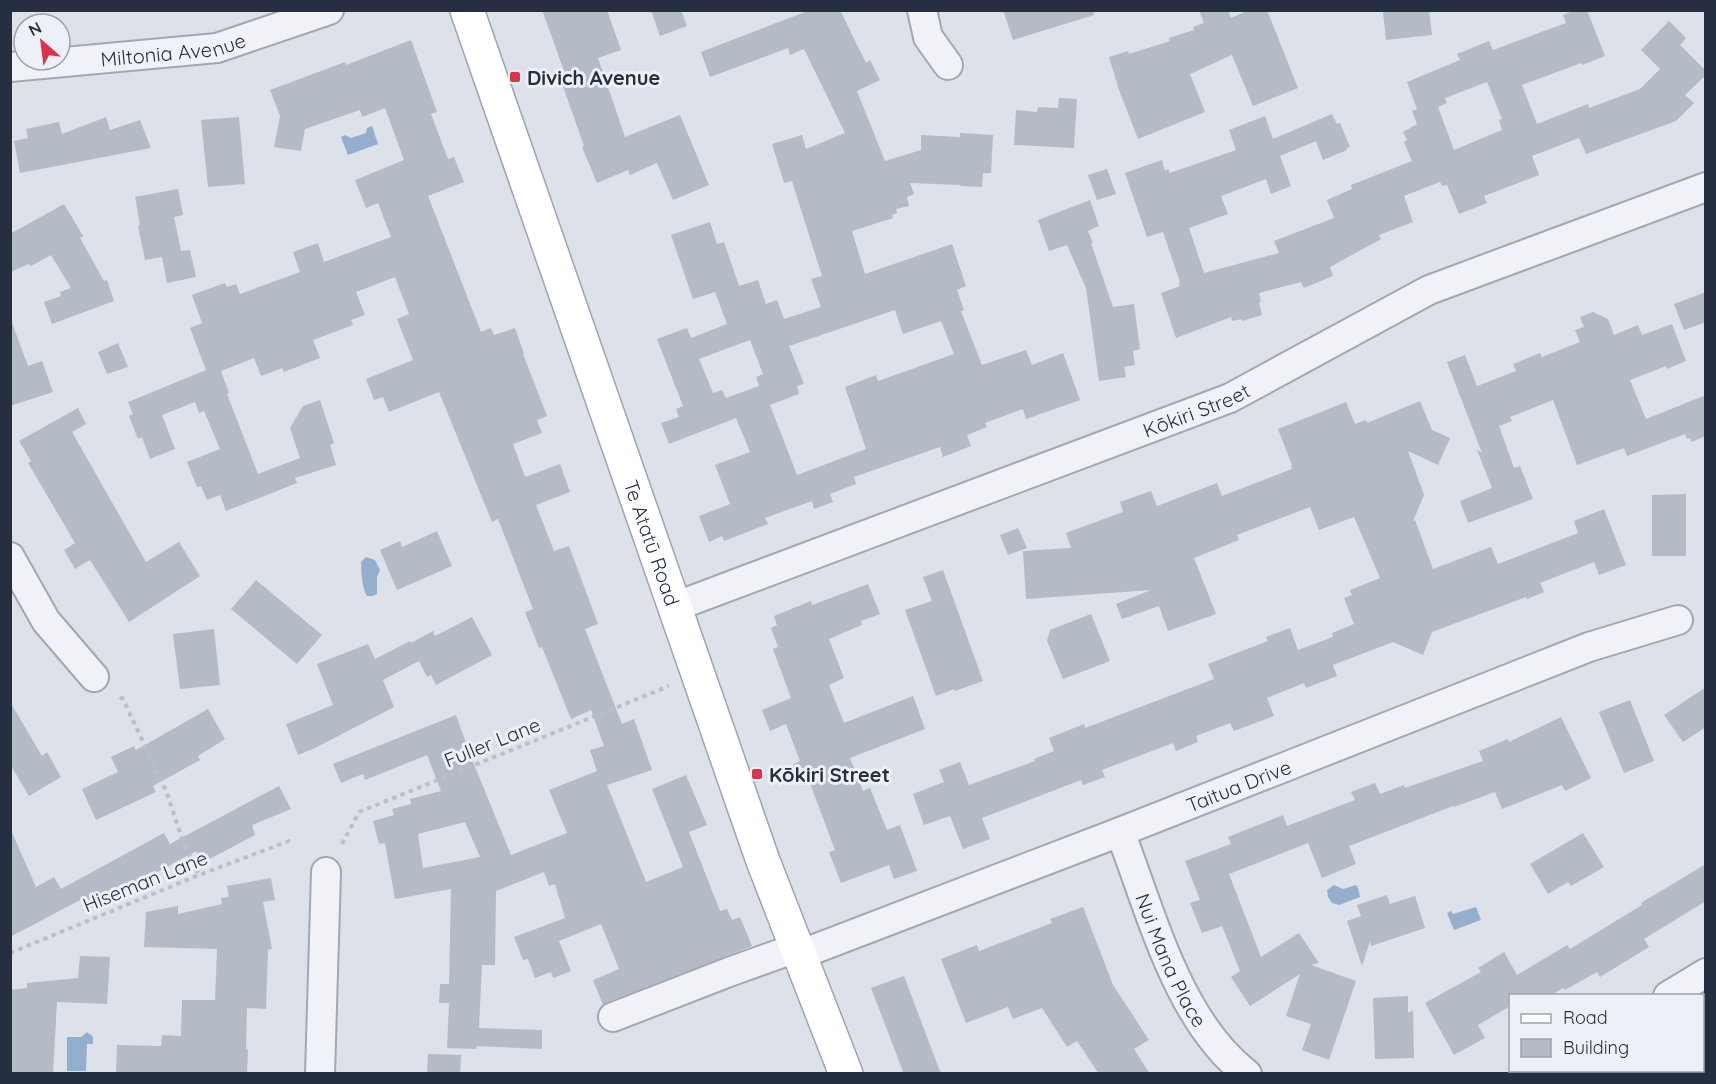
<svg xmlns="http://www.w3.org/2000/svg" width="1716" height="1084" viewBox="0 0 1716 1084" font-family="Quicksand,sans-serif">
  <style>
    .water { fill: #94afcd }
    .building { fill: #b4bac6; fill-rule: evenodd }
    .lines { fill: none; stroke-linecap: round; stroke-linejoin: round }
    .minor-casing { stroke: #a2a8b3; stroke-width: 32 }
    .major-casing { stroke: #9ba5b6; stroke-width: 36 }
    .path { stroke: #bbbfc8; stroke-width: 4; stroke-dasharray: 4.5 4.5; stroke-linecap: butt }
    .minor { stroke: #f0f2f7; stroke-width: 28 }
    .major { stroke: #fff; stroke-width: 33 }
    .poi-dot { fill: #dd334a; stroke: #edf0f6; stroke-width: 2 }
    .labels { text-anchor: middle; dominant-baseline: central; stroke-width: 6; stroke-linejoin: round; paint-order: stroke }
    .street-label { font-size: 20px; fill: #252f41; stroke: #edf0f6 }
    .poi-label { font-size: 20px; font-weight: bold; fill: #252f41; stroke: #edf0f6; text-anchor: start }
  </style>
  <rect width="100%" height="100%" fill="#dde1e9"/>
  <g class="water">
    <polygon points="372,126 378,144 348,155 341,137 345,135 351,138 366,133 367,128"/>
    <path d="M366,557L375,560L380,570L377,577V594L373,596H367C362,589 361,570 361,562Z"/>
    <polygon points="1334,885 1343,889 1356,885 1358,888 1360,897 1339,905 1332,903 1328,897 1327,890"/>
    <polygon points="1476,907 1481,920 1454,930 1447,913 1451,911 1453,914"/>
    <polygon points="87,1032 93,1037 93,1044 87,1044 86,1071 67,1071 67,1037 81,1037"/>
  </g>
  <g class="building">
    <polygon points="542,10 607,10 621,50 598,58 625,137 680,115 709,185 673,200 657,163 630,175 628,170 597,183 582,147 584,146 561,81 567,79"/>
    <polygon points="651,10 681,10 687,26 660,36"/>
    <path d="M810,10H840L866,63L870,60L880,80L857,91L885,161L921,150V135L960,137V133L993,135L991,173H983L982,187L960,186L961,185L910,183L914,194L907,197L909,206L896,209L897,213L892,215L893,218L852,231L865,274L952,244L966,286L957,290L964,310L961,311L982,365L1026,350L1032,365L1063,353L1080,400L1026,419L1023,409L985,423L987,427L967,435L971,446L943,457L940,447L854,477L856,484L830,494L833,502L814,509L812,501L765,518L768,524L724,541L722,536L709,542L699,516L730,504L715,465L750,452L736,418L669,444L661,423L679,417L676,409L683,406L657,339L687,328L691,338L727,324L715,292L693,299L671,235L710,222L717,244L724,242L739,286L758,280L766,304L777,300L784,319L821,307L811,279L822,276L792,181L784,183L772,144L802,135L806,149L845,133L804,49L790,55L788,48L710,77L701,52ZM895,310L903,334L941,321L954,354L878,381L876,375L845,387L866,449L797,475L770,405L799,394L797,386L804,384L789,346ZM750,340L763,374L756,377L759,386L726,398L722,390L713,393L699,359Z"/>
    <polygon points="1003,10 1093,10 1094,15 1013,40"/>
    <polygon points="1199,10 1228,10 1231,18 1249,10 1267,10 1298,88 1253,106 1232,55 1190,74 1205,112 1138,139 1119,90 1109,57 1128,51 1129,54 1170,41 1169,38 1194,30 1193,27 1204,23"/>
    <polygon points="1396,10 1429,10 1432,35 1386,40 1383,12"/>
    <path d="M1575,10H1587L1605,56L1582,65L1581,63L1522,85L1537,124L1588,104L1589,108L1640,89L1660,69L1641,50L1669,21L1686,38L1680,45L1706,71V75L1685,95L1694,103L1676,121L1586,154L1579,138L1532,156L1539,175L1484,196L1487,203L1459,214L1447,185L1442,186L1440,182L1404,196L1413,222L1379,235L1381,239L1330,267L1333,276L1304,288L1301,282L1259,293L1261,302H1259L1262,315L1242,321V319L1232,321L1231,317L1176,338L1161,293L1180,286L1179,283L1180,282L1163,232L1147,237L1125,173L1162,160L1165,171L1168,169L1170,173L1236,150L1229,130L1265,116L1273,139L1332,114L1337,124L1340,123L1350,147L1346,148L1347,150L1323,160L1316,141L1280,156L1291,186L1271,194L1266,179L1221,196L1228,214L1189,228L1204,273L1279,253L1274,241L1334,218L1327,200L1352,189L1351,185L1412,161L1404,142L1407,140L1403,132L1417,124L1412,111L1417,109L1407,82L1460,60L1457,54L1489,41L1493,50L1566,23L1563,15ZM1487,82L1502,119L1499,120L1502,130L1454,150L1438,107L1447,103L1445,98Z"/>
    <path d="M411,40L437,112L431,114L448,159L454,157L464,182L428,196L481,332L491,328L494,335L515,328L524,354H523L547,416L537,420L542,433L513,444L525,477L560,464L570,492L536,505L554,551L569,546L598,624L585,629L622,724L634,719L652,770L607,785L646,882L683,867L652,789L686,775L707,825L689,832L720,911L727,909L732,920L740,917L752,946L607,1002L603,1005L593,980L619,969L601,924L559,941L571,971L553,978L551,972L535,978L528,959L523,960L514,937L565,918L555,884L549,886L544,872L496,891L495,965H482L479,1028L542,1030V1049L477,1046L476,1049L447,1048L449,1003H439L440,984H449L451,889L395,899L385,843L379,844L373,821L394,815L392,809L411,804L410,799L441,791L427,755L365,780L363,774L341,783L333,764L456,715L471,757L511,855L567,833L549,790L597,771L590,750L604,746L591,710L571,719L542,647L539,648L525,612L533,609L498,519L492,522L439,392L389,412L383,397L374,400L366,379L413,360L397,319L409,314L395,277L356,292L365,315L351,320L353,325L313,340L320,358L284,372L282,368L261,376L254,358L221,371L229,393L227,394L258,474L300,458L290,428L303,406L320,400L334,443L330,445L336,465L295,478L297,483L226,511L220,495L207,500L201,486L197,487L187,462L220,449L204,411L199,413L195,402L162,415L175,449L150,459L142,437L138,439L129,416L133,414L128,402L206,370L190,328L202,323L192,295L225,283L227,287L236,284L240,294L300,272L293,252L318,243L324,262L391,237L378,203L366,208L355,180L404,160L385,108L362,117L360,110L305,129L301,151L274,147L280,116L270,90L345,62L346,65ZM465,822L480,857L423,868L418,834Z"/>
    <polygon points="1059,98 1077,99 1074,148 1014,145 1016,110 1037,112 1038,107 1058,108"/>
    <polygon points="106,117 110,130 140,120 151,148 20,173 14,141 28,138 26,129 59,122 62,134"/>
    <polygon points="239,117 245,184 208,187 201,120"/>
    <polygon points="1107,169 1116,194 1097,200 1088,175"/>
    <polygon points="178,189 183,215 174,217 181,251 190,250 196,277 167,283 162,257 145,260 138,226 140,225 135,197"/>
    <polygon points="1090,200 1099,226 1088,231 1093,243 1091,243 1113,307 1134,304 1140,349 1133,351 1135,365 1124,367 1126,377 1099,381 1086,288 1067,245 1049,251 1038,220"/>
    <polygon points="64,204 83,236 80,238 104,281 107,280 114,301 52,324 44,302 61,296 60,292 71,288 51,255 31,266 29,264 10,272 10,234"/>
    <polygon points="1706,292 1706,322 1684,330 1674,304"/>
    <polygon points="1593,312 1608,319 1614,335 1638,325 1642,335 1672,324 1686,361 1667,369 1666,366 1630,380 1646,419 1706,395 1706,436 1691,442 1690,438 1687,439 1685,434 1627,456 1624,448 1577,465 1553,400 1510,417 1512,421 1499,426 1514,468 1520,466 1533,499 1468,523 1460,501 1492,488 1477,450 1482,453 1447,362 1465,355 1477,386 1516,371 1513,364 1540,353 1542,357 1580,342 1575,330 1584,327 1580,317"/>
    <polygon points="12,323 28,366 42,361 53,392 10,406 10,324"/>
    <polygon points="118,343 128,367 107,374 98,352"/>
    <polygon points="1420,401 1432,430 1450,438 1438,465 1408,451 1424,495 1413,521 1415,520 1433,569 1491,547 1498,564 1578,533 1574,521 1604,509 1626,565 1599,575 1594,562 1540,583 1544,592 1527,599 1526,597 1432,632 1423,655 1393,642 1333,665 1337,676 1306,688 1304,683 1267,698 1274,716 1234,731 1230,723 1196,736 1198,742 1176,751 1173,743 1102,770 1105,777 1083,785 1081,780 982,818 990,839 963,849 950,816 924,825 913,794 944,782 939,770 960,762 969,785 1035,761 1034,759 1054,751 1049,738 1084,724 1085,728 1214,679 1208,664 1268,641 1266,637 1290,628 1298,650 1333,637 1332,633 1354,624 1344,598 1352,595 1350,590 1380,578 1354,517 1319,530 1310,507 1237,535 1239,540 1194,558 1216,614 1168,631 1159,606 1122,619 1116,604 1151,590 1026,599 1023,551 1071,548 1066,533 1123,512 1120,502 1151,491 1157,506 1217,483 1222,496 1292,469 1291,465 1292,465 1278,429 1346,402 1355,424 1366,420 1367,423"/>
    <polygon points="78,408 86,424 72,432 146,562 179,542 200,576 129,622 90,560 75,569 64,550 75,543 28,463 31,461 19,441"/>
    <polygon points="1686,494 1686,556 1652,556 1652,495"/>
    <polygon points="1018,528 1027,548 1008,555 1000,535"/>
    <polygon points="437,531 452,566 397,590 380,550 400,541 402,547"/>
    <polygon points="943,570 983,681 955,691 954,689 936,696 905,610 932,601 923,577"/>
    <polygon points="256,580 322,635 297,664 231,609"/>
    <polygon points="868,584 880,614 861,621 862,625 829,639 844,678 829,685 844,723 913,696 925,729 850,758 863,791 870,788 887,830 900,825 917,871 894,879 889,865 841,883 829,852 835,850 808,778 800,781 793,764 800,761 786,724 770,731 762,710 791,698 773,649 778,647 771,628 777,625 774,616 811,601 812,605"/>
    <polygon points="1091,614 1110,661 1063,679 1047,641 1050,630"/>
    <polygon points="472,617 492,655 436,685 431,675 427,677 419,661 383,680 394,707 315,748 298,755 286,724 333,705 317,664 368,644 375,659 410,641 411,643 433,631 435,636"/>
    <polygon points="214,629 220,685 180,689 173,634"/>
    <polygon points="1706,687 1706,727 1683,742 1664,715"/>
    <polygon points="1630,700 1654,761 1624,773 1599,712"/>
    <polygon points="10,702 42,756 47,752 61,777 29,796 10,764"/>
    <polygon points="208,709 225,739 198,756 200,760 153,786 156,792 96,820 82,789 118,772 111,757 134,746 136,750"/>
    <polygon points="1561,717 1591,778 1565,791 1562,785 1502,809 1495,792 1454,807 1453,806 1349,846 1356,864 1322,878 1308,843 1229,874 1261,957 1299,933 1319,963 1311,965 1356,981 1329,1060 1302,1050 1311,1024 1286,1016 1300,974 1250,1006 1231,977 1240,971 1222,926 1202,933 1190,903 1200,900 1185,861 1231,844 1228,837 1283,815 1287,826 1355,800 1351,792 1375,783 1380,794 1404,785 1405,788 1483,761 1479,751 1508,739 1509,742"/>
    <polygon points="279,786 291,809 252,825 255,835 202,863 196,851 88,910 82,899 10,937 10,828 36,887 54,877 61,889 164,833 170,844"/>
    <polygon points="1583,833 1604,867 1571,886 1568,882 1548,894 1530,864"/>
    <polygon points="1706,864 1706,901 1644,939 1649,947 1600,977 1597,972 1565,990 1563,988 1550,996 1510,996 1510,1006 1478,1025 1485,1038 1454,1055 1425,1003 1481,972 1478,968 1504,952 1517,975 1567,945 1570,949 1642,905 1641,903"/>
    <polygon points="271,878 275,900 263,902 272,949 268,950 266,1009 247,1008 246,1049 248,1050 247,1074 116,1074 117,1045 161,1046 162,1035 181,1036 182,1000 215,1000 217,949 144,947 146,912 178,906 178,914 222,904 221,898 229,897 227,886"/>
    <polygon points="1387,895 1390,904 1415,896 1425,928 1371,946 1370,941 1362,966 1347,921 1361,916 1357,905"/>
    <polygon points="1083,907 1113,985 1149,1040 1134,1049 1150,1074 1099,1074 1077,1041 1067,1047 1042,1008 1013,1019 1008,1007 966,1023 941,959 977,945 979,951 1052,923 1050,919"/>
    <polygon points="80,956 110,957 107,1004 57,1002 53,1074 10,1072 12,1018 10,1018 10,990 27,988 27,983 78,978"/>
    <polygon points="904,976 941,1074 904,1074 871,988"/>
    <polygon points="1408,996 1408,1013 1413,1010 1414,1058 1375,1059 1373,998"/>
    <polygon points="428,1054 461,1055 460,1074 427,1074"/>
  </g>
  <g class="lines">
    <defs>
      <g id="minor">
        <polyline points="922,10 928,37 948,65"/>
        <path id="s1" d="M10,67L217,48L329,10"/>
        <polyline points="10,557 46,621 94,677"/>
        <path id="s2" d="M674,607L1230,398L1429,290L1706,187"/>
        <path id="s3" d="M1120,832C1151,911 1177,1020 1247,1074"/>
        <path id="s4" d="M799,955L1120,832L1589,647L1678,620"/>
        <polyline points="1668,996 1706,973"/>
        <polyline points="613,1017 729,972 796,948"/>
        <polyline points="320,1074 326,872"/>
        <polyline points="1540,1074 1545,1070"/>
      </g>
      <g id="major">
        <path id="s5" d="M467,10L763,861L846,1074"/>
      </g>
    </defs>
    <use href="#minor" class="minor-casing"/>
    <use href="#major" class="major-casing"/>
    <g class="path">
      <polyline points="120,697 123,699 167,793 183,842 199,875"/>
      <polyline points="342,844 359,812 669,686"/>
      <polyline points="10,953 199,875 289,841 292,844"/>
    </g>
    <use href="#minor" class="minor"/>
    <use href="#major" class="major"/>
  </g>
  <g class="poi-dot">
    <rect x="509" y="71" width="12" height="12" rx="3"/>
    <rect x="751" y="768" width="12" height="12" rx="3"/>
  </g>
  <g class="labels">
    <g class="street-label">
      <text stroke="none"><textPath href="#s1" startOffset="164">Miltonia Avenue</textPath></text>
      <text stroke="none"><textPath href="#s2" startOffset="558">Kōkiri Street</textPath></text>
      <text stroke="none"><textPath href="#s5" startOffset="564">Te Atatū Road</textPath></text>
      <text transform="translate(492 742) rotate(-22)">Fuller Lane</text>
      <text stroke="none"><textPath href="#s4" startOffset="471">Taitua Drive</textPath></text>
      <text transform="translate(145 881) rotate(-22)">Hiseman Lane</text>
      <text stroke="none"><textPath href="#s3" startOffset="138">Nui Mana Place</textPath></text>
    </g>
    <g class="poi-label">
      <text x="527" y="77">Divich Avenue</text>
      <text x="769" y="774">Kōkiri Street</text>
    </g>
  </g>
  <rect width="1716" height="1084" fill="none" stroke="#252f41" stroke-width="24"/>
  <rect x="1509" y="994" width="195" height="78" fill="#edf0f6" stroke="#9da3ae" stroke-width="1.5"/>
  <rect x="1521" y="1014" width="30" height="9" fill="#ffffff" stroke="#9da3ae" stroke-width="1.5"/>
  <text x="1563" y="1024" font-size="18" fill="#252f41">Road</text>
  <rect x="1521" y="1039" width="30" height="18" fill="#b4bac6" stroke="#9da3ae" stroke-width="1.5"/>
  <text x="1563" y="1054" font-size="18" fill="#252f41">Building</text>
  <g transform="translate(42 42) rotate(332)"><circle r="28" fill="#edf0f6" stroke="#9da3ae" stroke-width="1.5"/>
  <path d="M0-4.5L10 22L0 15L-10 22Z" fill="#dd334a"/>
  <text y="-9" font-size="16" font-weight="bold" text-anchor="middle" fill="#252f41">N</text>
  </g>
</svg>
